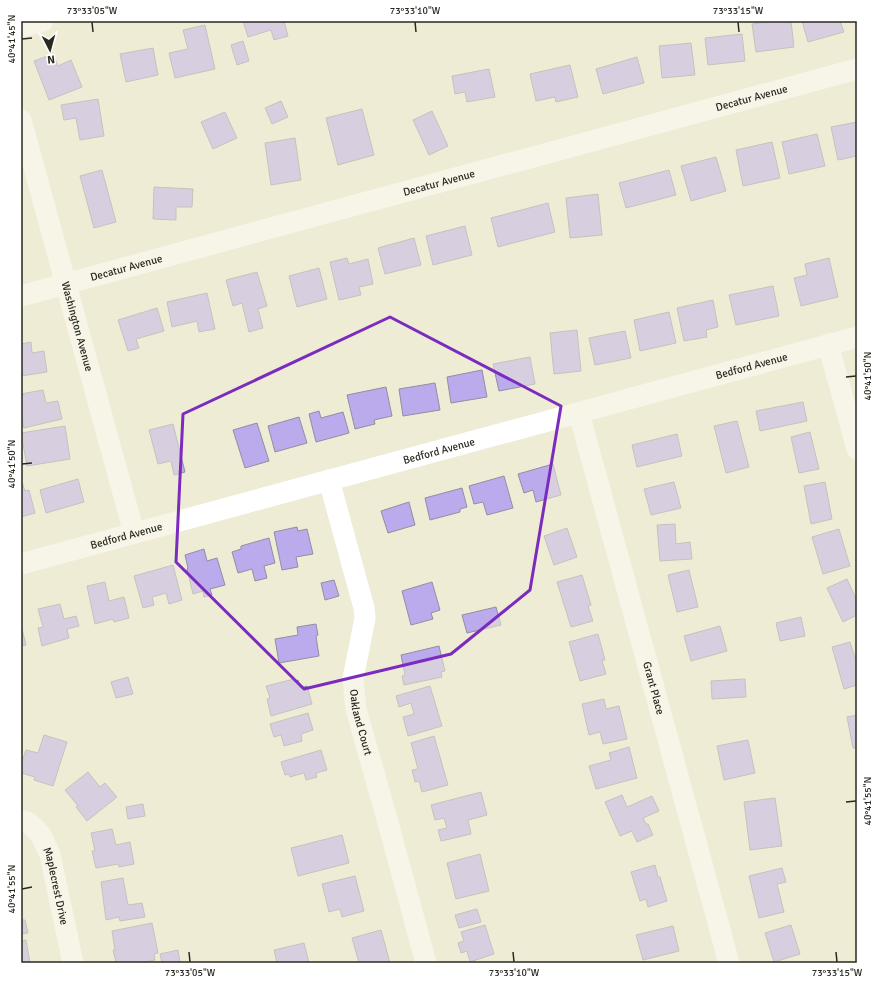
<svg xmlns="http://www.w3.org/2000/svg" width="878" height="984" viewBox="0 0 878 984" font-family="Signika,sans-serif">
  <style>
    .building { fill: #bbaaec; stroke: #928ea1 }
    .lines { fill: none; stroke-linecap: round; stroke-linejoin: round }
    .minor { stroke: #fff; stroke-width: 21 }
    .marked { fill: none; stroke: #7b2cbf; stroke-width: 3; stroke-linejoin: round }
    .ticks { fill: none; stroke: #2a2921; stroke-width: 1.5 }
    .labels { text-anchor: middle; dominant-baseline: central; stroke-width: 4; stroke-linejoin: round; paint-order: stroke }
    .street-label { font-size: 11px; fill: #2a2921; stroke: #fff }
    .neatline { fill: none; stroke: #2a2921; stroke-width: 1.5 }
    .ticks-label { font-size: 10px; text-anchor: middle; fill: #2a2921 }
  </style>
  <rect width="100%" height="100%" fill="#efecd6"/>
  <g class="building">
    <polygon points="243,21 284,21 288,36 274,40 271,30 248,37"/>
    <polygon points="777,21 791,21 794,47 756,52 752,24"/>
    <polygon points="802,21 840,21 844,32 808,42"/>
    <polygon points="205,25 215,69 175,78 169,53 188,49 183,30"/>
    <polygon points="742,34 745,61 708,65 705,38"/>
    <polygon points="243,41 249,61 237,65 231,45"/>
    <polygon points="691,43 695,75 662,78 659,46"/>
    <polygon points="153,48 158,75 126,82 120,54"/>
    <polygon points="53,54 58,66 71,60 82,87 49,100 34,61"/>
    <polygon points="637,57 644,83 603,94 596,69"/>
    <polygon points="570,65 578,97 556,102 555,97 536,101 530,74"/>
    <polygon points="489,69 495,97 467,102 465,92 455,94 452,76"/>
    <polygon points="98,99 104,136 80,140 76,118 64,120 61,105"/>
    <polygon points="281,101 288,117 272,124 265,108"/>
    <polygon points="362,109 374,155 338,165 326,118"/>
    <polygon points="432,111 448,146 429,155 413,120"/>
    <polygon points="225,112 237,138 213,149 201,122"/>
    <polygon points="857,122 857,156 838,160 831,127"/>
    <polygon points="817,134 825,166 789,174 782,142"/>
    <polygon points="295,138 301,180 271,185 265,143"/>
    <polygon points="772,142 780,178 743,186 736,150"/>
    <polygon points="716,157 726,191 691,201 681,166"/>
    <polygon points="102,170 116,222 94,228 80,176"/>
    <polygon points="669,170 676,195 626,208 619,183"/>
    <polygon points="154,187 193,189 192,207 176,207 176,220 153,219"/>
    <polygon points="598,194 602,235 570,238 566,198"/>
    <polygon points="548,203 555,232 498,247 491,218"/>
    <polygon points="465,226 472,255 433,265 426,236"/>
    <polygon points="414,238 421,265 385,274 378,248"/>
    <polygon points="347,258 349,264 368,259 373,284 359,287 361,295 339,300 330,262"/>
    <polygon points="829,258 838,297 801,306 794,278 807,275 805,264"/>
    <polygon points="319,268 327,299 297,307 289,276"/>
    <polygon points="257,272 267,306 258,309 263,328 249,332 242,303 233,306 226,280"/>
    <polygon points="773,286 779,316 736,325 729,295"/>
    <polygon points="207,293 215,329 199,332 197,321 172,327 167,302"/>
    <polygon points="713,300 718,327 706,330 707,337 684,341 677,308"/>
    <polygon points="157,308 164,331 136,339 139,348 128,351 118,320"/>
    <polygon points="669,312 676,343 640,351 634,320"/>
    <polygon points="577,330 581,371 554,374 550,333"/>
    <polygon points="625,331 631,358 595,365 589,338"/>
    <polygon points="31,342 32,353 44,351 47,372 21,376 21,344"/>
    <polygon points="530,357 535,384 499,391 493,364"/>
    <polygon points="482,370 487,397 451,403 447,377"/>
    <polygon points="435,383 440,410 403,416 399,389"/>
    <polygon points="386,387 392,416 374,420 375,424 355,429 347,395"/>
    <polygon points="43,390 46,403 58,401 62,419 24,428 21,415 21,394"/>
    <polygon points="803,402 807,421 760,431 756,411"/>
    <polygon points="319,411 321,418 343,412 349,433 316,442 309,414"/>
    <polygon points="299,417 307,443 275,452 268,426"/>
    <polygon points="737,421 749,467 726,473 714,426"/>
    <polygon points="257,423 269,461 245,468 233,430"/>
    <polygon points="173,424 185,472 174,475 171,461 158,464 149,430"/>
    <polygon points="65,426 70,459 27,466 21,433"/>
    <polygon points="810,432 819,469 799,473 791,437"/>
    <polygon points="677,434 682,456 637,467 632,445"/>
    <polygon points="553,464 561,495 536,502 533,490 524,493 518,474"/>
    <polygon points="504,476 513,508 487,515 483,502 474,504 469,486"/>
    <polygon points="21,479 25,491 29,490 35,513 21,517"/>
    <polygon points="78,479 84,502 46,513 40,490"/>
    <polygon points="674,482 681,508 651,515 644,489"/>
    <polygon points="825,482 832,519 811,524 804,486"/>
    <polygon points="462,488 467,507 460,509 460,512 430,520 425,498"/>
    <polygon points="409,502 415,525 388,533 381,511"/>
    <polygon points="675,524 676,544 690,542 692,559 660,561 657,525"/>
    <polygon points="297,527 298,531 307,529 313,554 296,557 298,567 282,570 274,532"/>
    <polygon points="567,528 577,557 554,565 544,536"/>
    <polygon points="839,529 850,566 823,574 812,537"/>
    <polygon points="269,538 275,563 264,566 267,578 255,581 252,569 238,573 232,552 241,549 241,546"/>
    <polygon points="204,549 207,561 217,558 225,585 210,589 212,595 204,597 203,591 193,594 187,569 188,568 185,555"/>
    <polygon points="173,565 182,600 169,604 166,593 152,597 154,605 143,608 134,576"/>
    <polygon points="689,570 698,607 677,612 668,575"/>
    <polygon points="582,575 591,605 588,606 593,621 571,627 557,582"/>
    <polygon points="847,579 857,601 857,615 843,622 827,588"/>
    <polygon points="334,580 339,596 325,600 321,583"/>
    <polygon points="105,582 109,601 124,597 129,618 114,622 113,619 95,624 87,586"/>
    <polygon points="432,582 440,610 431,613 433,619 411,625 402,591"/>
    <polygon points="60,604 64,619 76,616 79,626 67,629 69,638 42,646 38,628 43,627 38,609"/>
    <polygon points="496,607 501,625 467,633 462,615"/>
    <polygon points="801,617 805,636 780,641 776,623"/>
    <polygon points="316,624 318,635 316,636 319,656 279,663 275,639 298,635 297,627"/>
    <polygon points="21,625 26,645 21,646"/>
    <polygon points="720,626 727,651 691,661 684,636"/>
    <polygon points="598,634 605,660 602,660 606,674 580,681 569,642"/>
    <polygon points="850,642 857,664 857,685 844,689 832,647"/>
    <polygon points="439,646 445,671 441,672 442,677 404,685 402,676 405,675 401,655"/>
    <polygon points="128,677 133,694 116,698 111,682"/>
    <polygon points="294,679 294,682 298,680 300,688 307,686 312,704 271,716 267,699 270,698 266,686"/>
    <polygon points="745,679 746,697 712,699 711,681"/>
    <polygon points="430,686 442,726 408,736 403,717 414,714 411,703 399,707 396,696"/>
    <polygon points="604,699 606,709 619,706 627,739 603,744 600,732 589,735 582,704"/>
    <polygon points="308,713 313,730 301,734 302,741 284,746 281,735 274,737 270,724"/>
    <polygon points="857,715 857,748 853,748 847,717"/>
    <polygon points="44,735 67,742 53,786 34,780 35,777 21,773 21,764 26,750 38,753"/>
    <polygon points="434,736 448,785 422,792 419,781 415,782 412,770 418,769 411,743"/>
    <polygon points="748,740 755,773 724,780 717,746"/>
    <polygon points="629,747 637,778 596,789 589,766 611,760 609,753"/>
    <polygon points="321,750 327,770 316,773 317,777 306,780 304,773 290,777 289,774 285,775 281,762"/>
    <polygon points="88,772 100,787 105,783 117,797 87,821 76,807 78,806 65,790"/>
    <polygon points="481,792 487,815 468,820 471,834 441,841 438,830 447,828 444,818 435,820 431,805"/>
    <polygon points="622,795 627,807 652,796 659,811 643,818 646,824 648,824 653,835 637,842 632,831 620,836 605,802"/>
    <polygon points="775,798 782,846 750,850 744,802"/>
    <polygon points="143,804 145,816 128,819 126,807"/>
    <polygon points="112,829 116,845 130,842 134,864 119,867 118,864 96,868 92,851 95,851 91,833"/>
    <polygon points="342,835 349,863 298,876 291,848"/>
    <polygon points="480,854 489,891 456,899 447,863"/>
    <polygon points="655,865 658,877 660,877 667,901 648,907 646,899 640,901 631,872"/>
    <polygon points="782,868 786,882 777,884 784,912 759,918 749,876"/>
    <polygon points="355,876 364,911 342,917 340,909 329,912 322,884"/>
    <polygon points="123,878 128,905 142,903 145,917 120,921 119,917 106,920 101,882"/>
    <polygon points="477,909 481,922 459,928 455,915"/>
    <polygon points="21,920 25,920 28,933 21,934"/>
    <polygon points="152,923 158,953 154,954 155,960 139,963 116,963 113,950 115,950 112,931"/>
    <polygon points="485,925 494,954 470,962 467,951 461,953 458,943 464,941 461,932"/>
    <polygon points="791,925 800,954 774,962 765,933"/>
    <polygon points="673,926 679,951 643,960 636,935"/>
    <polygon points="381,930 390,963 359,963 352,938"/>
    <polygon points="26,940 30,963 21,963 21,941"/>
    <polygon points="304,943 309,963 277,963 274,950"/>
    <polygon points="178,950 180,962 162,963 160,954"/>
  </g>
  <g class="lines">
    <g class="minor">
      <polyline points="21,27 43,21"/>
      <path id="s1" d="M21,120L134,533"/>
      <path id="s2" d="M21,296L857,69"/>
      <polyline points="828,344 857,449"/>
      <path id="s3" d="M579,413L729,963"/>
      <path id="s4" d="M329,480L364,608L365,618L353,679L356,709L387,819L426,963"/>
      <path id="s5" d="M21,564L857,337"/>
      <path id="s6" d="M21,820L29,823L41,835L50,855L73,963"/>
    </g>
  </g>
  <path d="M0 0H878V984H0ZM390,317L561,406L530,590L451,654L304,689L176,562L183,414Z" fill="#efecd6" fill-opacity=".55" fill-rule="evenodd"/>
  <path class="marked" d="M390,317L561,406L530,590L451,654L304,689L176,562L183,414Z"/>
  <path class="ticks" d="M92,22L93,32M415,22L416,32M738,22L739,32M22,39L32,38M846,377L856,376M22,464L32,463M846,802L856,801M22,889L32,887M189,952L190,962M513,952L514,962M836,952L837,962"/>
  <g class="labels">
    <g class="street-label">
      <text stroke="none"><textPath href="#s2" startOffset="757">Decatur Avenue</textPath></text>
      <text stroke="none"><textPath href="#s2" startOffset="433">Decatur Avenue</textPath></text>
      <text stroke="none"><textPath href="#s2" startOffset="109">Decatur Avenue</textPath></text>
      <text stroke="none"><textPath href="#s1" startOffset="214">Washington Avenue</textPath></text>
      <text stroke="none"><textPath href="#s5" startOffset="757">Bedford Avenue</textPath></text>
      <text stroke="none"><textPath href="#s5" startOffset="433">Bedford Avenue</textPath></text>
      <text stroke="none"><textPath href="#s5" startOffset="109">Bedford Avenue</textPath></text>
      <text stroke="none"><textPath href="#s3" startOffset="285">Grant Place</textPath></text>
      <text stroke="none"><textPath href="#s4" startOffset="249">Oakland Court</textPath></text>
      <text stroke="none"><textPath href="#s6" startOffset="79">Maplecrest Drive</textPath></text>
    </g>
  </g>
  <rect width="878" height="984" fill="none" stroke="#ffffff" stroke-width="44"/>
  <g transform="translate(50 50) rotate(174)" stroke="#ffffff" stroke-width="3" paint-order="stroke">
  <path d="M0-3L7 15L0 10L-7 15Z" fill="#2a2921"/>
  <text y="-6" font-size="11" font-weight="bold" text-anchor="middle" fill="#2a2921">N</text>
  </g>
  <rect x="22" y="22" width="834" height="940" class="neatline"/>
  <g class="ticks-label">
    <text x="92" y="14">73°33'05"W</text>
    <text x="415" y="14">73°33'10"W</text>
    <text x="738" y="14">73°33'15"W</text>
    <text transform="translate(11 39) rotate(-90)" y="4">40°41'45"N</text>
    <text transform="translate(867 376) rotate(-90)" y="4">40°41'50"N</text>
    <text transform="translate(11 464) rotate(-90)" y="4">40°41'50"N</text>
    <text transform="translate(867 801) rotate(-90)" y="4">40°41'55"N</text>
    <text transform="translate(11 889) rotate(-90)" y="4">40°41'55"N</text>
    <text x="190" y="976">73°33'05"W</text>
    <text x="514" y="976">73°33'10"W</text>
    <text x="837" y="976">73°33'15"W</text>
  </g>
</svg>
